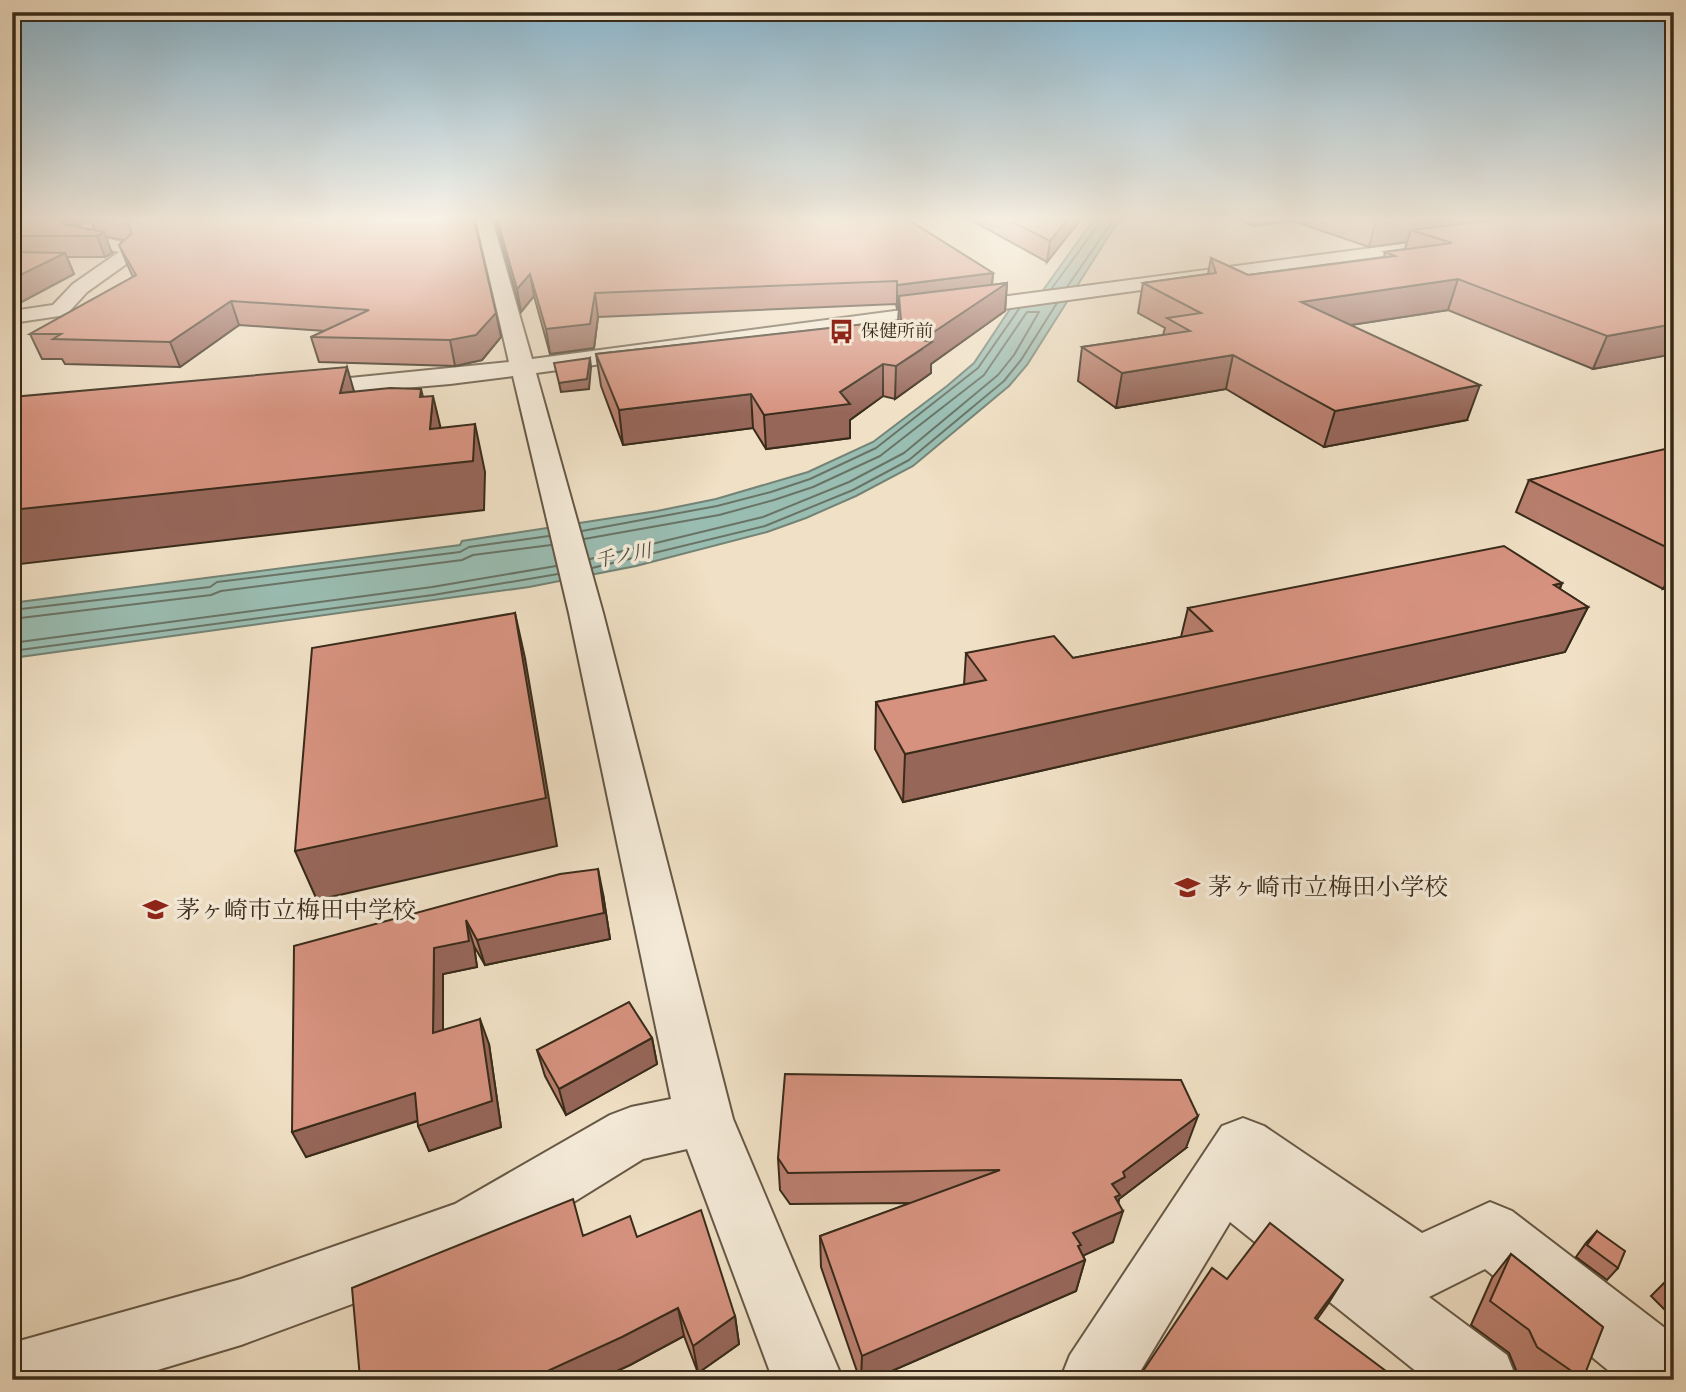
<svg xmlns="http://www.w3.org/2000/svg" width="1686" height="1392" viewBox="0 0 1686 1392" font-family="'IM FELL French Canon','Noto Serif JP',serif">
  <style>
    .water { fill: #9abdb2; stroke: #738375; stroke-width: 2 }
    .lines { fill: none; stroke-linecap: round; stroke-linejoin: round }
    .shore { stroke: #697466; stroke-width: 2 }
    .minor-casing { stroke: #665845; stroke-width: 4 }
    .minor { fill: #f5ebd9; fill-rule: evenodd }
    .wall { fill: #b87e6d; stroke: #382b1a; stroke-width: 2; fill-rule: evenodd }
    .shaded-wall { fill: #966659; stroke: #382b1a; stroke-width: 2 }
    .building { fill: #d6927f; stroke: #382b1a; stroke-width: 2 }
    .labels { text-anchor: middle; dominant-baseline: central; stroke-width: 7; stroke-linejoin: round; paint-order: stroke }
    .far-poi-label { font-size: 18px; fill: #382b1a; stroke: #f5ebd9; text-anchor: start }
    .far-water-label { font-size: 19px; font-style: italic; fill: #505040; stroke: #f5ebd9 }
    .near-poi-label { font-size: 24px; fill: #382b1a; stroke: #f5ebd9; text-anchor: start }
  </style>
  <rect width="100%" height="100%" fill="#f0e0c5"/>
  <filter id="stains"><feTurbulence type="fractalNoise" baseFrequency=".00286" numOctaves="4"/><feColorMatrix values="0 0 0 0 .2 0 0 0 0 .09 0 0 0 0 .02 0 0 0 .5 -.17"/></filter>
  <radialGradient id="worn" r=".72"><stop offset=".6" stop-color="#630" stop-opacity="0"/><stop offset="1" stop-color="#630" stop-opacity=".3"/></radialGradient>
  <polygon class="water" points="1094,219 1125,219 1115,226 1027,365 1009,386 913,466 856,496 806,518 767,532 636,566 529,587 12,658 12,603 460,545 462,541 657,511 716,499 808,472 873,442 947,386 974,363 1018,297 1041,293"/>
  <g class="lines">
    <g class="shore">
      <polyline points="1067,287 1114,219"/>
      <polyline points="1052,288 1098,225 1099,219"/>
      <polyline points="582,531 717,506 771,492 810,479 876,448 978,368 1019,309"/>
      <polyline points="584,539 719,515 774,500 813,487 880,456 984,375 1027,312 1039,312 1014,355 998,375 904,453 849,482 763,517 590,559"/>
      <polyline points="592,568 765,526 853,490 909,460 1004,381 1021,360 1057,303"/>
      <polyline points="12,610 210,587 217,582 460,552 469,547 549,536"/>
      <polyline points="12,619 211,595 221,591 462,560 473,555 551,545"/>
      <polyline points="12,643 432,587 556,566"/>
      <polyline points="12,651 433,595 558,574"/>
    </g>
    <defs>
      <g id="minor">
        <polygon points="95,219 115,219 89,235 133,244 138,253 136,257 87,292 66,315 12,323 12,311 53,305 73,284 119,252 71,242 66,235 69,231"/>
        <polygon points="476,219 492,219 532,359 1455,237 1464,242 1455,247 536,373 603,613 733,1119 843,1380 773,1380 687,1149 643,1159 493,1252 241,1345 124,1380 12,1380 12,1343 241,1279 455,1204 610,1115 631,1107 671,1099 569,613 513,376 450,384 300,397 291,395 288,390 291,385 300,383 509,362"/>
        <polygon points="1243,1118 1264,1126 1422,1233 1490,1202 1512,1211 1674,1335 1674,1380 1620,1380 1485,1269 1429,1297 1507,1355 1517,1380 1427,1380 1230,1222 1135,1380 1060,1380 1070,1355 1222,1126"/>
      </g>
    </defs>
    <use href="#minor" class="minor-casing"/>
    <use href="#minor" class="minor"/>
  </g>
  <g class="wall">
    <path d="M12,219H474L501,337L482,360L455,366L319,362L311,337L325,331L239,325L180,367L65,364L62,359H42L30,334L133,277L128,266L119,245L124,240L105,236L112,253L105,257H67L74,274L12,307ZM90,219L95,230L76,227Z"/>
    <polygon points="495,219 907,219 993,273 992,285 1007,283 1005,311 931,364 931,373 895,399 883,396 850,420 850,438 766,449 753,428 623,445 601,386 596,354 898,321 899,308 897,309 896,304 598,317 594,348 550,354 534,296 521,312"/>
    <polygon points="969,219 1081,219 1047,262"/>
    <polygon points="1235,219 1674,219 1674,354 1593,369 1448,310 1350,325 1467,420 1324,447 1226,389 1116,408 1078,381 1082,347 1163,335 1165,328 1138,313 1143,283 1208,274 1211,258 1248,275 1384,257 1385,252 1405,249 1407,242 1369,247 1293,221 1253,226"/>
    <polygon points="1674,452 1674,586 1663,589 1516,512 1529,480"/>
    <polygon points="1562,583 1560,589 1588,607 1565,652 903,802 875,749 876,702 964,685 966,653 1073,658 1181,637 1188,608"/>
    <polygon points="603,894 610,939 485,965 474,946 477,967 443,974 443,1030 489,1044 501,1127 429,1151 418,1121 306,1157 294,946"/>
    <polygon points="652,1038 657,1064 566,1115 545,1076 537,1050"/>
    <polygon points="1186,1148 1119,1199 1113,1242 1083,1255 1085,1260 1076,1291 871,1380 860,1380 821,1267 820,1236 911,1203 790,1204 780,1190 778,1158"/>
    <polygon points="1597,1231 1618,1268 1607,1280 1576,1257 1586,1243"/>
    <polygon points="584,1235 637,1237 735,1316 739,1344 698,1373 684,1336 630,1365 597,1380 355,1380 360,1378"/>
    <polygon points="1511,1254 1603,1327 1582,1380 1529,1380 1516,1370 1509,1353 1471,1325 1492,1278"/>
    <polygon points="1674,1273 1674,1319 1651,1296"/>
  </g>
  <g class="shaded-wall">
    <polygon points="56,219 90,219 65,233"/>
    <polygon points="1068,219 1081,219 1047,262 1050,241"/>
    <polygon points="1255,219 1294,219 1293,221 1253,226"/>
    <polygon points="1384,219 1582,219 1411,230 1407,242 1369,247 1376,220"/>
    <polygon points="104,232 112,253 105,257 97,236"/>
    <polygon points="65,253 74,274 12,307 12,279"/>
    <polygon points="993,273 991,293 1007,283 1005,311 931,364 931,373 895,399 896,366 922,349 899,296 899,308 897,309 897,285"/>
    <polygon points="530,274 534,296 521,312 517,289"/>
    <polygon points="1458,279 1448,310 1293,334 1301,302"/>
    <polygon points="595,293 598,317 594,348 550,354 546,329"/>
    <polygon points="231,301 239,325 180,367 170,342"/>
    <polygon points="496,313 501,337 482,360 455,366 450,340"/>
    <polygon points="1674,324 1674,354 1593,369 1607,336"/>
    <polygon points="1233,355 1226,389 1116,408 1122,373"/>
    <polygon points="590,358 591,367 589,389 561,392 559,383"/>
    <polygon points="883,364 883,396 850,420 850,438 766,449 764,415 840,392"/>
    <polygon points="347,367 360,412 340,393"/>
    <polygon points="1480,385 1467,420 1324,447 1335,411"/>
    <polygon points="421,389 430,425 433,396 444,442 475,424 485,472 484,510 12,565 12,510 420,397"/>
    <polygon points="751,394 753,428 623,445 619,410"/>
    <polygon points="1674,570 1674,586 1663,589"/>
    <polygon points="1562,583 1547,616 1588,607 1565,652 903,802 905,754"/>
    <polygon points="515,613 525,658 557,846 317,900 295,851"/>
    <polygon points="598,869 603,894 610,939 485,965 477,940"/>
    <polygon points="466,920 474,946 477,967 443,974 443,1059 433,1033 434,948"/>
    <polygon points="480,1019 489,1044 501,1127 429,1151 418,1126"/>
    <polygon points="652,1038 657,1064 566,1115 559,1089"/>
    <polygon points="415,1093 426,1118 306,1157 292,1132"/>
    <polygon points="1198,1116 1186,1148 1119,1199 1114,1215 1123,1211 1113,1242 1078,1258 1085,1260 1076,1291 871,1380 861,1380 862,1356 1073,1233 1123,1172"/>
    <polygon points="1343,1280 1328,1304 1301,1342 1315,1318"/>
    <polygon points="678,1308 684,1336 630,1365 597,1380 528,1380"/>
    <polygon points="735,1316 739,1344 698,1373 693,1346"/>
  </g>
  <g class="building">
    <polygon points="12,219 57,219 62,224 104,232 97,236 12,236"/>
    <polygon points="111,219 474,219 496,313 476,335 450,340 311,337 369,310 231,301 170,342 53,339 61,334 30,334 136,275 119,245 132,233 127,222"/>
    <polygon points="497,219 907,219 993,273 897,285 897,281 595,293 590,324 546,329 530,274 517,289"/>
    <polygon points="1007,219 1068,219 1050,241"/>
    <polygon points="1503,219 1674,219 1674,324 1607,336 1458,279 1301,302 1480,385 1335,411 1233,355 1122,373 1082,347 1190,331 1167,318 1201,313 1143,283 1216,273 1211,258 1248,275 1395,256 1385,252 1452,243 1411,230"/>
    <polygon points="12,252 65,253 12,279"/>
    <polygon points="1007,283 922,340 932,342 896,366 883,364 840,392 850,404 764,415 751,394 619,410 596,354 901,320 899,296"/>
    <polygon points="590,358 587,379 559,383 554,363"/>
    <polygon points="347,367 340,393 390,388 421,389 420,397 433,396 430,429 475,424 473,461 12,510 12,397"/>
    <polygon points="1665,449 1674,452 1674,551 1529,480"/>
    <polygon points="1504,546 1562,583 1554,585 1588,607 905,754 876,702 986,680 966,653 1054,636 1073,658 1212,631 1188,608"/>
    <polygon points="515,613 546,798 295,851 312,648"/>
    <polygon points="598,869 604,913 477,940 466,920 469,941 434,948 433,1033 480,1019 492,1101 418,1126 415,1093 292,1132 294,946 560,874"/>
    <polygon points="629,1002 652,1038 559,1089 537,1050"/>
    <polygon points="785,1074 1181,1080 1198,1116 1123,1172 1125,1177 1112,1184 1120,1195 1115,1197 1123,1211 1073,1233 1081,1245 1078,1246 1085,1260 862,1356 820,1236 1000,1170 788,1173 778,1158"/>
    <polygon points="573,1199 583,1236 630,1216 637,1237 701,1210 735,1316 693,1346 678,1308 622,1337 528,1380 355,1380 360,1378 352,1288"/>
    <polygon points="1270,1223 1343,1280 1315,1318 1398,1380 1137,1380 1212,1268 1227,1279"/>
    <polygon points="1597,1231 1625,1251 1618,1268 1587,1245"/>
    <polygon points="1511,1254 1603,1327 1583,1379 1537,1347 1529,1330 1490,1301"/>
  </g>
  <linearGradient id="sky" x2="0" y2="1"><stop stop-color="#89b8d2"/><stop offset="0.53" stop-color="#f8f1e5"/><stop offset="1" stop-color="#f8f1e5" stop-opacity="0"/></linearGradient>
  <rect width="1686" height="413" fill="url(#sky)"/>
  <defs>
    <symbol id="bus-bare" viewBox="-9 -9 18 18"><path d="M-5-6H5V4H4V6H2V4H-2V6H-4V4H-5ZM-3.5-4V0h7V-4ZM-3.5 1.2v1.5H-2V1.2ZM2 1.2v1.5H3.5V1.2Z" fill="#8f2418" stroke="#f5ebd9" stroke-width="2.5" paint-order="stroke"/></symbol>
    <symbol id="school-bare" viewBox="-9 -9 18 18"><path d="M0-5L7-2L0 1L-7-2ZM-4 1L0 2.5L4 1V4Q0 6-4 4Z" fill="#8f2418" stroke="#f5ebd9" stroke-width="2.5" paint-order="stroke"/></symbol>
  </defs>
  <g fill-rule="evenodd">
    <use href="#bus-bare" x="824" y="314" width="35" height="35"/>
    <use href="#school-bare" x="1170" y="870" width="35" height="35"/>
    <use href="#school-bare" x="138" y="892" width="35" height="35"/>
  </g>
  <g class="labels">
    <g class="far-poi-label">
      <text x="861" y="331">保健所前</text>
    </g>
    <g class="far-water-label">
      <text transform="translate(623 556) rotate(-11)">千ノ川</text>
    </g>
    <g class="near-poi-label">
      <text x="1208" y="887">茅ヶ崎市立梅田小学校</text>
      <text x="176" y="910">茅ヶ崎市立梅田中学校</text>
    </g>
  </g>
  <rect width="1686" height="1392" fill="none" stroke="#f0e0c5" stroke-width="42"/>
  <rect x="14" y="14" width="1658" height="1364" fill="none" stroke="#382b1a" stroke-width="3.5"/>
  <rect x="21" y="21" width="1644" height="1350" fill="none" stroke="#382b1a" stroke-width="2"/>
  <rect width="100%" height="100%" filter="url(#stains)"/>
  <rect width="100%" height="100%" fill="url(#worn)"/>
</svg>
